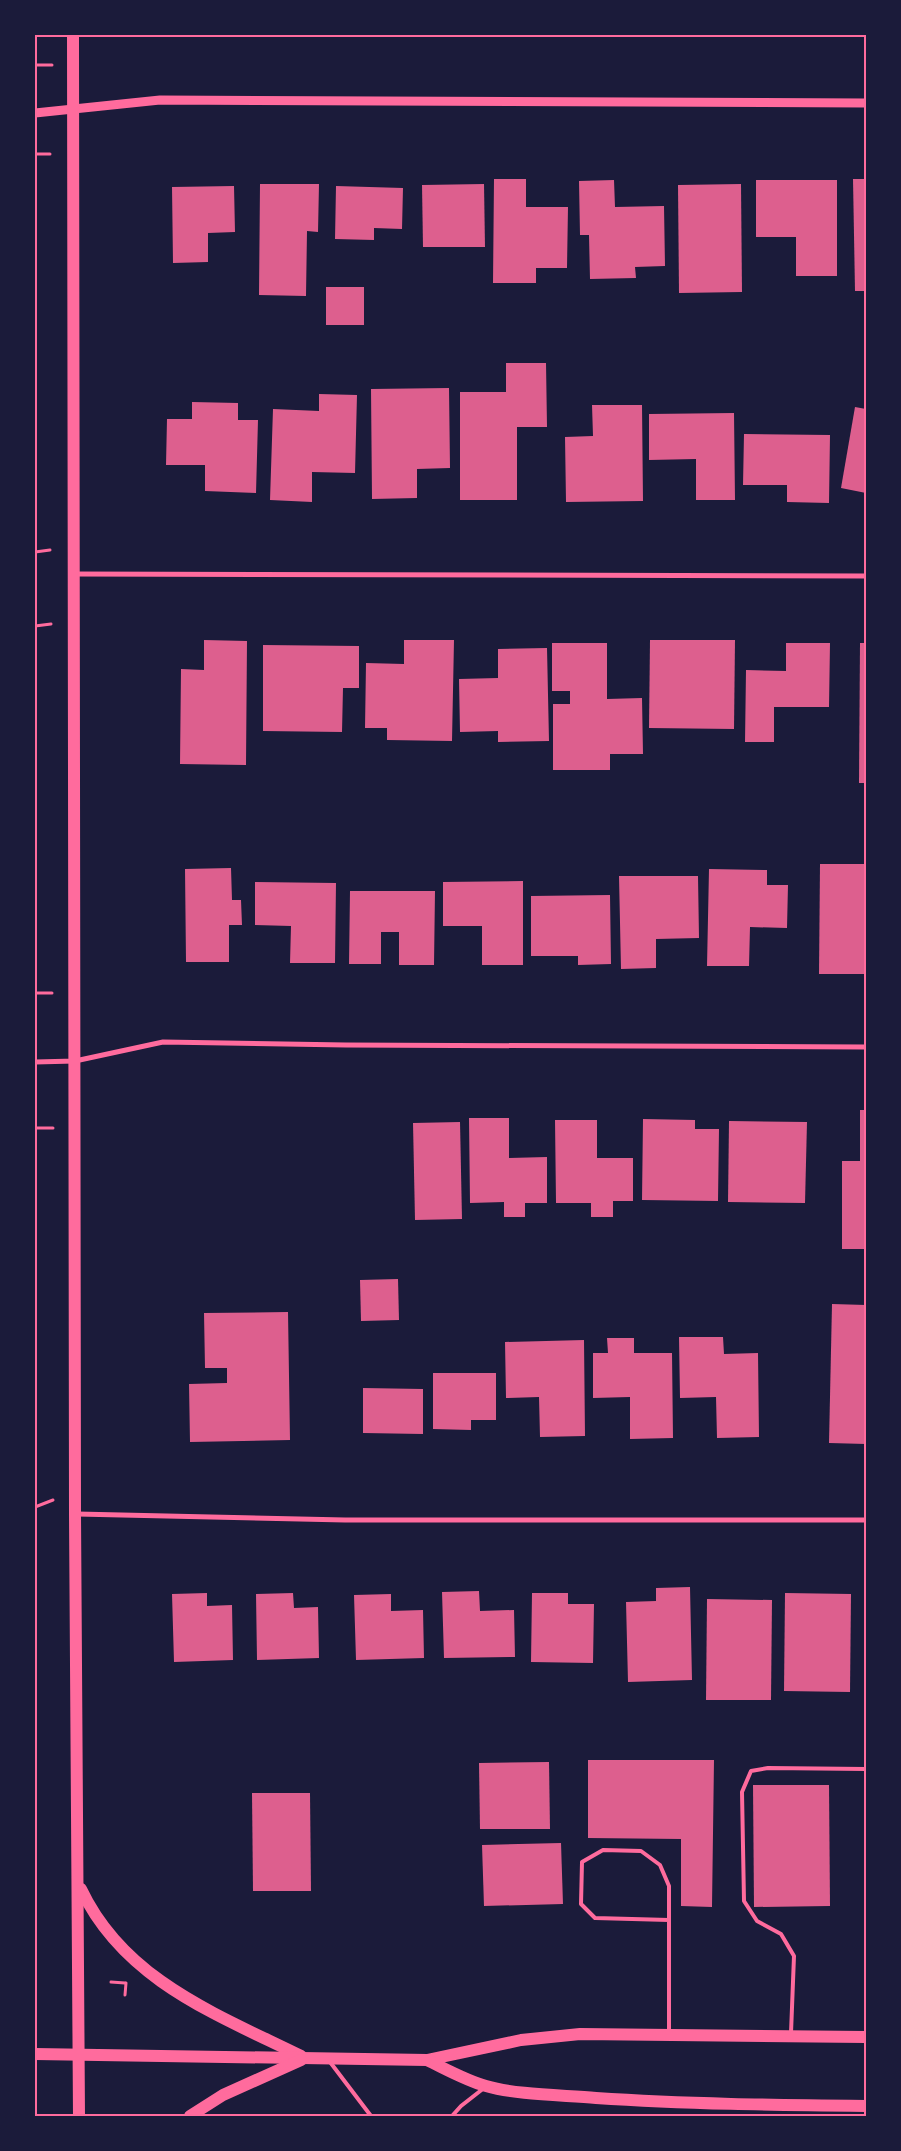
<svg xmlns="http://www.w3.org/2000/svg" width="901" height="2151" viewBox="0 0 901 2151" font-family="'Golos Text',sans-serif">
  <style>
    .building { fill: #dd5f8e }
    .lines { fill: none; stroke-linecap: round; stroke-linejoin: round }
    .path { stroke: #ff6b9d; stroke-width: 3 }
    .service { stroke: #ff6b9d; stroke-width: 4 }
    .minor { stroke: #ff6b9d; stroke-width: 5 }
    .tertiary { stroke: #ff6b9d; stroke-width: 9 }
    .primary { stroke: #ff6b9d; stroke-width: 12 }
    .neatline { fill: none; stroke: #ff6b9d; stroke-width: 2 }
  </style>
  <rect width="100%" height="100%" fill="#1b1b3a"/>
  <g class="building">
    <polygon points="494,179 526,179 526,207 568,207 567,268 536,268 536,283 493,283"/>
    <polygon points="853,179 866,179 866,291 855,291"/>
    <polygon points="614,180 615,207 664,206 665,266 635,267 636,278 590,279 589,235 580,235 579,181"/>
    <polygon points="756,180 837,180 837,276 796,276 796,237 756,237"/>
    <polygon points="260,184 319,184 318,232 307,231 306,296 259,295"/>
    <polygon points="484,184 485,247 423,247 422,185"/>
    <polygon points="741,184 742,292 679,293 678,185"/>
    <polygon points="234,186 235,232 208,233 208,262 173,263 172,187"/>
    <polygon points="336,186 403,188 402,229 374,228 374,240 335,239"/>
    <rect x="326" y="287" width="38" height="38"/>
    <polygon points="506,363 546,363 547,427 517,427 517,500 460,500 460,392 506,392"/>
    <polygon points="449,388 450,468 417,469 417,498 372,499 371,389"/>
    <polygon points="319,394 357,395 355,473 312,472 312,502 270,500 273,409 319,411"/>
    <polygon points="192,402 238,403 238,420 258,420 256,493 205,491 205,465 166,465 167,419 192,419"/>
    <polygon points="592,405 642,405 643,501 566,502 565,437 593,436"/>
    <polygon points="855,407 866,409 866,493 841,488"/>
    <polygon points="734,413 735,500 696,500 696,459 649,460 649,414"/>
    <polygon points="744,434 830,435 829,503 787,502 787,485 743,485"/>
    <polygon points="204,640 247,641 246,765 180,764 181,669 204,670"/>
    <polygon points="404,640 454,640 452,741 387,740 387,728 365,728 366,663 404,664"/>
    <polygon points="650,640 735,640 734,729 649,728"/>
    <polygon points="552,643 607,643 607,699 642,698 643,754 610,754 610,770 553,770 553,704 570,704 570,691 552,691"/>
    <polygon points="786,643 830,643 829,707 774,707 774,742 745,742 746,670 786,671"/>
    <polygon points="860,643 866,643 866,783 859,783"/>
    <polygon points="263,645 359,646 359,688 343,688 342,732 263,731"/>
    <polygon points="547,648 549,741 498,742 498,731 460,732 459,679 498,678 498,649"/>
    <polygon points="820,864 866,864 866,974 819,974"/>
    <polygon points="231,868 232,900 241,900 242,925 229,925 229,962 186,962 185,869"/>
    <polygon points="709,869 767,870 767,885 788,885 787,928 750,927 749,966 707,966"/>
    <polygon points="619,876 698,876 699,938 656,939 656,968 621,969"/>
    <polygon points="523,881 523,965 482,965 482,926 443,926 443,882"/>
    <polygon points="255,882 336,883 335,963 290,963 291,926 255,925"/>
    <polygon points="350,891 435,891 434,965 399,965 399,932 381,932 381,964 349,964"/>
    <polygon points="610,895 611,964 578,965 578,956 531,956 531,896"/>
    <polygon points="860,1110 866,1110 866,1249 842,1249 842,1161 860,1161"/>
    <polygon points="469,1118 509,1118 509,1158 547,1157 547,1203 525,1203 525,1217 504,1217 504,1202 470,1203"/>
    <polygon points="643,1119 695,1120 695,1129 719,1129 718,1201 642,1200"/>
    <polygon points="555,1120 597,1120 597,1158 633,1158 633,1201 613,1201 613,1217 591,1217 591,1203 556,1203"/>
    <polygon points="729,1121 807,1122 805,1203 728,1202"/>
    <polygon points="460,1122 462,1219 415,1220 413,1123"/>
    <polygon points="398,1279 399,1320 361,1321 360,1280"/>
    <polygon points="832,1304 866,1305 866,1444 829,1443"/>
    <polygon points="288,1312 290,1440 190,1442 189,1384 227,1383 227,1368 205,1368 204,1313"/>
    <polygon points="679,1337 723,1337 724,1354 758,1353 759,1437 717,1438 716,1397 680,1398"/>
    <polygon points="607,1338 634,1338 634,1353 672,1353 673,1438 630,1439 630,1397 593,1398 593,1353 608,1353"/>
    <polygon points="584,1340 585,1436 540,1437 539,1397 506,1398 505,1342"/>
    <polygon points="433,1373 496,1373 496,1420 471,1420 471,1430 433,1429"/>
    <polygon points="363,1388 423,1389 423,1434 363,1433"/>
    <polygon points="690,1587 692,1680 628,1682 626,1602 656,1601 656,1588"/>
    <polygon points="479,1591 480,1611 514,1610 515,1657 444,1658 442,1592"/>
    <polygon points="207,1593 207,1606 232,1605 233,1660 174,1662 172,1594"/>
    <polygon points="293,1593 294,1608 318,1607 319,1658 257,1660 256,1594"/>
    <polygon points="532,1593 568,1593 568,1604 594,1604 593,1663 531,1662"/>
    <polygon points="785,1593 851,1594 850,1692 784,1691"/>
    <polygon points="391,1594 391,1611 423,1610 424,1658 356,1660 354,1595"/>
    <polygon points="707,1599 772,1600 771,1700 706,1700"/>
    <polygon points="588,1760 714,1760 712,1907 681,1906 681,1839 588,1838"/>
    <polygon points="549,1762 550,1829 480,1829 479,1763"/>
    <polygon points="753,1785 829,1785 830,1906 754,1907"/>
    <polygon points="252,1793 310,1793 311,1891 253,1891"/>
    <polygon points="561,1843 563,1904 484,1906 482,1845"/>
  </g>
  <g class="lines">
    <g class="path">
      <polyline points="35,65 52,65"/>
      <polyline points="35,154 50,154"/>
      <polyline points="35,552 50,550"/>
      <polyline points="35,626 51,624"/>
      <polyline points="35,993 52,993"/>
      <polyline points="35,1128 53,1128"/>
      <polyline points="35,1507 53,1500"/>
      <polyline points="111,1982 125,1983"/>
      <polyline points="125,1995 126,1983"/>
    </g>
    <g class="service">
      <polyline points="669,2032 669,1886 660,1865 641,1851 603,1850 582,1862 581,1904 595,1918 669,1920"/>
      <polyline points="791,2033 794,1956 781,1934 757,1921 744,1901 742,1792 751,1771 768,1768 866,1769"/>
      <polyline points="330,2062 371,2116"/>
      <polyline points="452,2116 461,2106 484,2088"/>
    </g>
    <g class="minor">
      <polyline points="74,574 866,576"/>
      <polyline points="35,1062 75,1061 163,1042 346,1045 866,1047"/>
      <polyline points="77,1514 345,1520 866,1520"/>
    </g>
    <polyline class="tertiary" points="35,113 160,100 866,103"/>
    <g class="primary">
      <polyline points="73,35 75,1514 79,2116"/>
      <path d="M81,1889C124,1980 216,2014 301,2056"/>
      <polyline points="35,2054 427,2060 521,2040 580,2034 866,2037"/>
      <path d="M427,2060C446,2069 465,2080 486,2086C517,2095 562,2095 596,2098C686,2104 776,2105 866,2106"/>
      <polyline points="190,2116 223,2095 301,2060"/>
    </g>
  </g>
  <rect width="901" height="2151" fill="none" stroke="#1b1b3a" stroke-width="72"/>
  <rect x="36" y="36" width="829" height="2079" class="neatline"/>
</svg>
